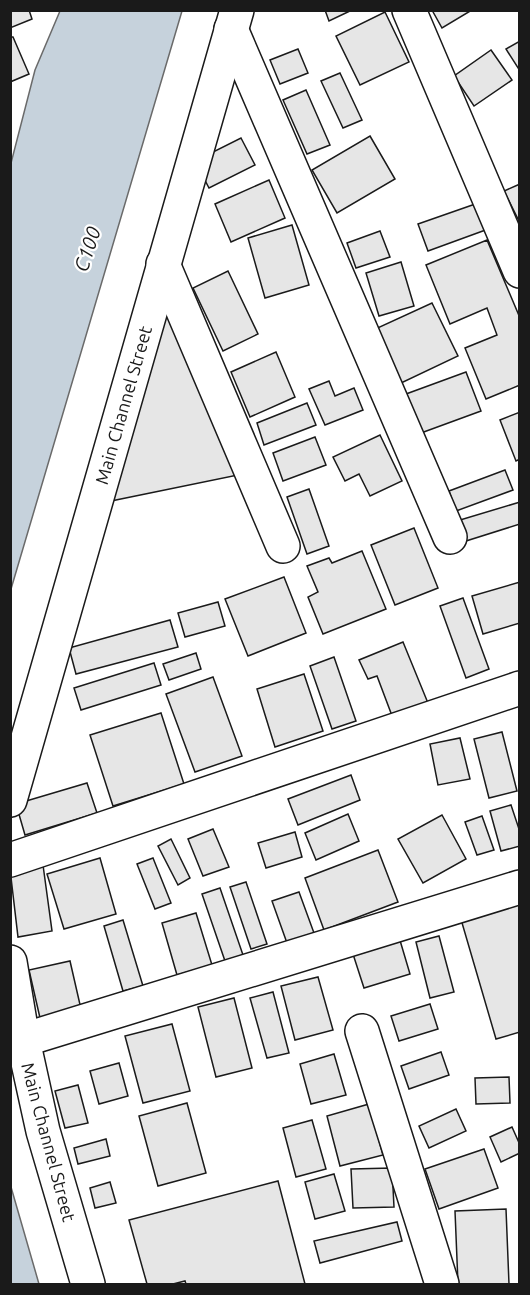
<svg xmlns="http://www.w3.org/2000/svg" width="530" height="1295" viewBox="0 0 530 1295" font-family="Ubuntu,sans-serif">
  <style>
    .water { fill: #c6d2dc; stroke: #6a6a6a; stroke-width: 1.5 }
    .building { fill: #e6e6e6; stroke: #1a1a1a; stroke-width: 1.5 }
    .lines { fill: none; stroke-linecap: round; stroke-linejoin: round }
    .street-casing { stroke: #1a1a1a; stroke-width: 36 }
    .street { stroke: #fff; stroke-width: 33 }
    .labels { text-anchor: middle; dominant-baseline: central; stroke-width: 4.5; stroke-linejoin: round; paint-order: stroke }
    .street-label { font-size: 18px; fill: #1a1a1a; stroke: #fff }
    .water-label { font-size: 20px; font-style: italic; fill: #1a1a1a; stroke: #fff }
  </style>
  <rect width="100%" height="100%" fill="#fff"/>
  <g class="water">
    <polygon points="60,11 182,11 11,589 11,163 35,70"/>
    <polygon points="10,1187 11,1187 39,1284 11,1284"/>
  </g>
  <g class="building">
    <polygon points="10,10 29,10 32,19 10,28"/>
    <polygon points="325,10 352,10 329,21"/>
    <polygon points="432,10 472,10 442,28"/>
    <polygon points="385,12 409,62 360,85 336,36"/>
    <polygon points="10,37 13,37 29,74 10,82"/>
    <polygon points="520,41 520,71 506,49"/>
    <polygon points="298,49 308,73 280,84 270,60"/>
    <polygon points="491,50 512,80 474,106 454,76"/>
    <polygon points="340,73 362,120 343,128 321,81"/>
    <polygon points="306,90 330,145 307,154 283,100"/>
    <polygon points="370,136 395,179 337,213 312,170"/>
    <polygon points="241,138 255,165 209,188 195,161"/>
    <polygon points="269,180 285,218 231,242 215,204"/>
    <polygon points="520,184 520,223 504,191"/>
    <polygon points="481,202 491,228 428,251 418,224"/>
    <polygon points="292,225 309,285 265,298 248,238"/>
    <polygon points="380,231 390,257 356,268 347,243"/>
    <polygon points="487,240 520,318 520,385 486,399 465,348 497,335 487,308 450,324 426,265"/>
    <polygon points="401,262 414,306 379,316 366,273"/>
    <polygon points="228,271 258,334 223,351 193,288"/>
    <polygon points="432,303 458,356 399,384 373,330"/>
    <polygon points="174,308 238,475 111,501 142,349"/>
    <polygon points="276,352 295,397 250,417 231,372"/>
    <polygon points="466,372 481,411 421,433 406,394"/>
    <polygon points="329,381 335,396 354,388 363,410 325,425 309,389"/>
    <polygon points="307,403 316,425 264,445 257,423"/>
    <polygon points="520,412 520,459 516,461 500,420"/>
    <polygon points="380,435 402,481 370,496 359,474 345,481 333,457"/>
    <polygon points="315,437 326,465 283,481 273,453"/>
    <polygon points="505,470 513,490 456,511 449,491"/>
    <polygon points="309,489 329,546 307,554 287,497"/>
    <polygon points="520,502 520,524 466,541 460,520"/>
    <polygon points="414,528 438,588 395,605 371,545"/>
    <polygon points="362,551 386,609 323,634 308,597 318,592 307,566 329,558 332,563"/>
    <polygon points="284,577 306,633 248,656 225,599"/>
    <polygon points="520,582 520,623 483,634 472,596"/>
    <polygon points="463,598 489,669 466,678 440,606"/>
    <polygon points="218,602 225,626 185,637 178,613"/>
    <polygon points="170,620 178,647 76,674 69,648"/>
    <polygon points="403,642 430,708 394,721 377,676 368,679 359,660"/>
    <polygon points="196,653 201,669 169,680 163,664"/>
    <polygon points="334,657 356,721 332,729 310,666"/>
    <polygon points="154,663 161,685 81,710 74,688"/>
    <polygon points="304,674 323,731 275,747 257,689"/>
    <polygon points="213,677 242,756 195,772 166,694"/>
    <polygon points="161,713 184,784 113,806 90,735"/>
    <polygon points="502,732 517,791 489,798 474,739"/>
    <polygon points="460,738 470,779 438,785 430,744"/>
    <polygon points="351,775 360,800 298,825 288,799"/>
    <polygon points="87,783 97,813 25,835 16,804"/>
    <polygon points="511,805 520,832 520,846 501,851 490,811"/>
    <polygon points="348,814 359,841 316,860 305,833"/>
    <polygon points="442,815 466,859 423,883 398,839"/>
    <polygon points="482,816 494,850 477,855 465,822"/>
    <polygon points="213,829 229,867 203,876 188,839"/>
    <polygon points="295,832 302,857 266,868 258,843"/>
    <polygon points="171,839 190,878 178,885 158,846"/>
    <polygon points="378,850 398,902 324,930 305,878"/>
    <polygon points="100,858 116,914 64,929 47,874"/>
    <polygon points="153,858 171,903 155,909 137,864"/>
    <polygon points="43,865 52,931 18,937 10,869"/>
    <polygon points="246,882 267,944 251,949 230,887"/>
    <polygon points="220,888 243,955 225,961 202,894"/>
    <polygon points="299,892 314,933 287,943 272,901"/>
    <polygon points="520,899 520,1032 496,1039 460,916"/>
    <polygon points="196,913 212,965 177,975 162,923"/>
    <polygon points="123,920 143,986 123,991 104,926"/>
    <polygon points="439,936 454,992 430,998 416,942"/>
    <polygon points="399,937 410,974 364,988 352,951"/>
    <polygon points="70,961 81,1009 40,1018 29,970"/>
    <polygon points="318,977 333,1030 295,1040 281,986"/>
    <polygon points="273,992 289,1053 267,1058 250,998"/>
    <polygon points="234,998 252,1068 216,1077 198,1007"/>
    <polygon points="430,1004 438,1029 399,1041 391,1016"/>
    <polygon points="172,1024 190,1091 143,1103 125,1036"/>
    <polygon points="441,1052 449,1075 409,1089 401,1066"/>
    <polygon points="334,1054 346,1095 311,1104 300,1064"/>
    <polygon points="119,1063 128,1096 99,1104 90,1071"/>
    <polygon points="509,1077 510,1103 476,1104 475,1078"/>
    <polygon points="78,1085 88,1123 65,1128 55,1091"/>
    <polygon points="187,1103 206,1173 158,1186 139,1116"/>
    <polygon points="369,1104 383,1155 340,1166 327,1116"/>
    <polygon points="456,1109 466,1131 429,1148 419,1126"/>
    <polygon points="312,1120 326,1169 296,1177 283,1128"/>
    <polygon points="512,1127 520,1145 520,1153 501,1162 490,1137"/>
    <polygon points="106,1139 110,1156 78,1164 74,1148"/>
    <polygon points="484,1149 498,1188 439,1209 425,1169"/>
    <polygon points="392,1168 394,1207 353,1208 351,1169"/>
    <polygon points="334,1174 345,1211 315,1219 305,1182"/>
    <polygon points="278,1181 305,1284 186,1284 185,1281 173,1284 147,1284 129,1220"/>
    <polygon points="110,1182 116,1203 95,1208 90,1188"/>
    <polygon points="506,1209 509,1284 458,1284 455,1211"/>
    <polygon points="397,1222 402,1241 320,1263 314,1241"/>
  </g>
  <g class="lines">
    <defs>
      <g id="street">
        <polyline points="409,10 520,271"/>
        <polyline points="231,29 450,537"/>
        <polyline points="163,264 283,546"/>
        <polyline points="10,800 237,10"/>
        <polyline points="10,860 520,688"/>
        <polyline points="10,962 23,1040 43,1131 88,1284"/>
        <polyline points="362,1031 442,1284"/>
        <polyline points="23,1040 520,887"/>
      </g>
    </defs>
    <use href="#street" class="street-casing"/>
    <use href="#street" class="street"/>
  </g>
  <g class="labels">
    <g class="street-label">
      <text transform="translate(123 405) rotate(-74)">Main Channel Street</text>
      <text transform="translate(49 1142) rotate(75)">Main Channel Street</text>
    </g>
    <g class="water-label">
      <text transform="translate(87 249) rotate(-72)">C100</text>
    </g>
  </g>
  <rect width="530" height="1295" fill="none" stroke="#1a1a1a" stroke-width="24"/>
</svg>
